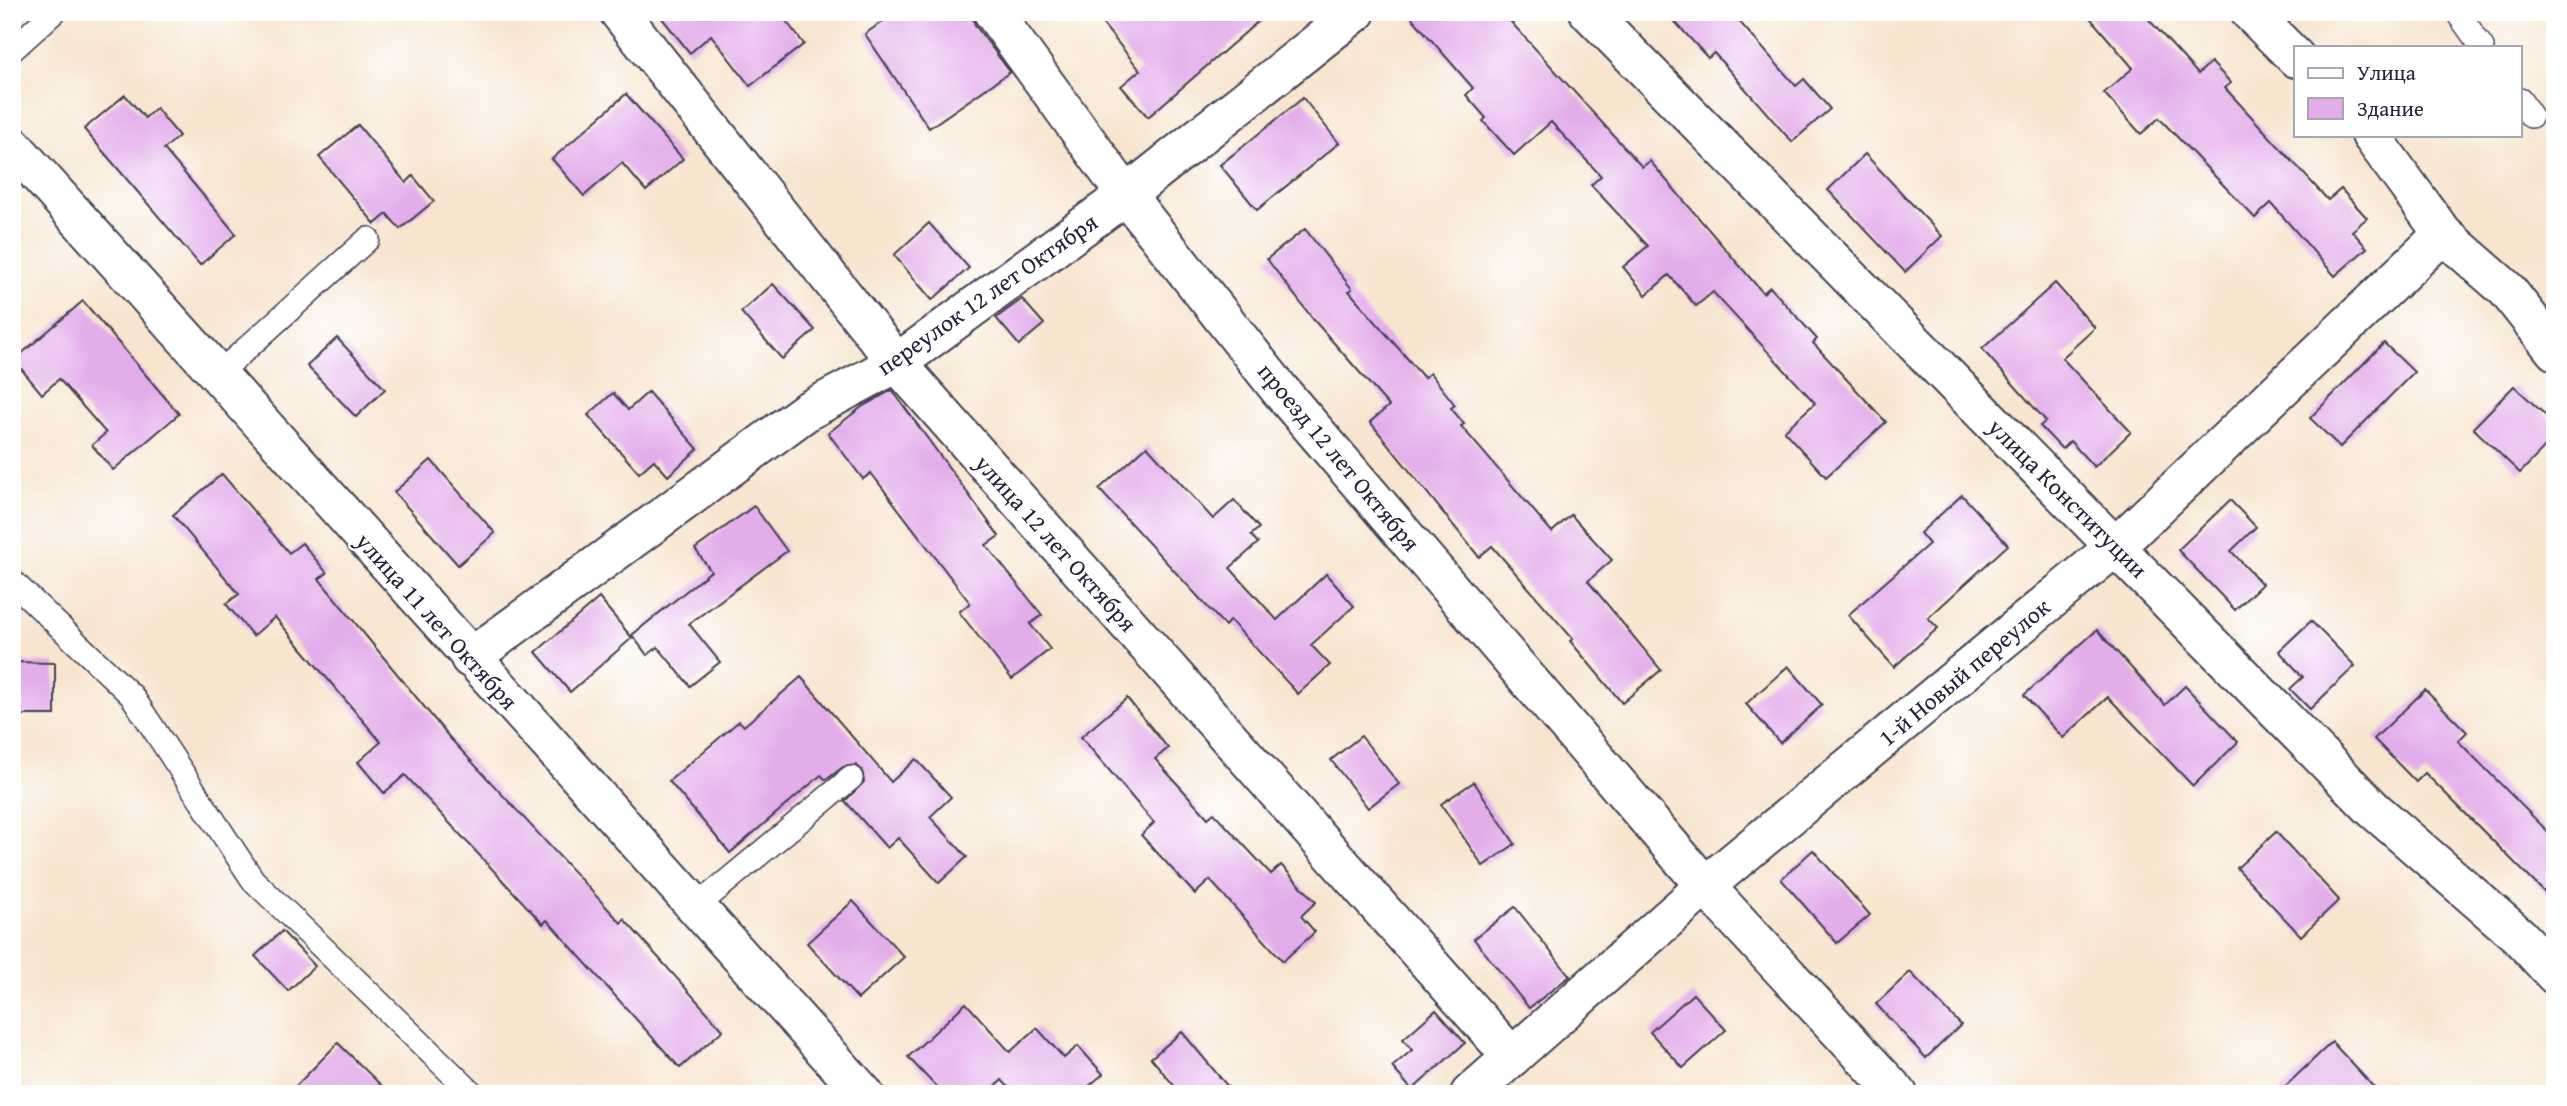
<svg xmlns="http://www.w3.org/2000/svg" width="2567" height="1106" viewBox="0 0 2567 1106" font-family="'Gentium Book Plus',serif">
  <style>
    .building { fill: #e3adea }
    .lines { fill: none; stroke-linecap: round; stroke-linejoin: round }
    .lane-casing { stroke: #423f51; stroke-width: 26 }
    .street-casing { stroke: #423f51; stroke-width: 42 }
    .lane { stroke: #fff; stroke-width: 23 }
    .street { stroke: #fff; stroke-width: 38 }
    .labels { text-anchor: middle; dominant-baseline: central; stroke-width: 5; stroke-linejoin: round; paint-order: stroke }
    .street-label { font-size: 24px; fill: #22223b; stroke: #fff }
  </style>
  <rect width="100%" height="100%" fill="#fff"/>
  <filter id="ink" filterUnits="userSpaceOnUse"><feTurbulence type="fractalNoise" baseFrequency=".0143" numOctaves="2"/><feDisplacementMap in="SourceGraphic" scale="14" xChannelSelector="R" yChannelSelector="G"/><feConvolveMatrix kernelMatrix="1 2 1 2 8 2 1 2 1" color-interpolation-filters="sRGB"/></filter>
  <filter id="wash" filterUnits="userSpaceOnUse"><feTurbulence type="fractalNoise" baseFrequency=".00686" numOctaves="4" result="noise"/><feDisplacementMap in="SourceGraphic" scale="28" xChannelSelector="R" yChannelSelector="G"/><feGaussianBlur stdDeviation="1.57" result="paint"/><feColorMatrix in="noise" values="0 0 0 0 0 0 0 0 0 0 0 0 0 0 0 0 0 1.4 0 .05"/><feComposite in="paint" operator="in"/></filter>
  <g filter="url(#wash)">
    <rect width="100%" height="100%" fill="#f7e5cf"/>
    <g id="blocks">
      <g class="building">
        <polygon points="657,12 779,12 804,44 750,86 711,35 690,53"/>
        <polygon points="896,12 971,12 975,25 1010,72 929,128 865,34"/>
        <polygon points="1093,12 1269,12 1148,117 1121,86 1140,70"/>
        <polygon points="1407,12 1502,12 1642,167 1650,161 1763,293 1770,287 1817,339 1813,343 1886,422 1826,477 1784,431 1815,403 1713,292 1696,306 1669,275 1646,295 1623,267 1648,246 1591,185 1601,176 1551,122 1514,155 1483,121 1486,118 1466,95 1473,88"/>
        <polygon points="1666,12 1731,12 1796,86 1804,79 1830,109 1792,142 1714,53 1708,58"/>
        <polygon points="2085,12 2142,12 2198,74 2211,62 2231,83 2225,88 2328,200 2341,189 2367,218 2352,231 2367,248 2335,276 2271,203 2255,218 2159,118 2141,134 2104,93 2133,68"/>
        <polygon points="626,94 683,159 646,191 622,163 584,196 552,159"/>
        <polygon points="125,95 145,118 156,108 179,136 164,149 236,234 200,265 84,129"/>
        <polygon points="1303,98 1339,143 1257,210 1220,165"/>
        <polygon points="358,125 406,183 413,176 434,201 400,229 387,214 375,224 319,157"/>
        <polygon points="1865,154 1942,236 1905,272 1828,190"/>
        <polygon points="929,223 969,268 932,300 894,255"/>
        <polygon points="1305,229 1352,289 1349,291 1424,378 1430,373 1455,405 1451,408 1464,424 1461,426 1552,532 1571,515 1612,560 1588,581 1661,670 1622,703 1570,641 1573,639 1492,546 1479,557 1370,422 1389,406 1313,319 1267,259"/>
        <polygon points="2055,283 2095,328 2062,358 2131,432 2094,467 2070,441 2062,449 2040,426 2046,421 1982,349"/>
        <polygon points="773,284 815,330 782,359 741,312"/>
        <polygon points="1022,299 1044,324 1019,345 996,318"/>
        <polygon points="83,301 179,414 113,470 92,445 106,433 59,379 42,394 14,360"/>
        <polygon points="337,338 385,389 356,417 307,366"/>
        <polygon points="2384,343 2414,372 2340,447 2310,418"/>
        <polygon points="2514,386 2555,424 2555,437 2520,473 2473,428"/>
        <polygon points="892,390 999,536 986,545 1042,615 1030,624 1050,649 1012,679 959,612 970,603 871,473 863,479 828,433 863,406"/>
        <polygon points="648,392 698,449 668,476 654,460 639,473 588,415 613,393 628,410"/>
        <polygon points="1147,446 1213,519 1234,500 1259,528 1251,535 1258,543 1230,568 1277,620 1326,574 1354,606 1311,645 1330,665 1298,694 1230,620 1225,626 1099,489"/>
        <polygon points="431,460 495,533 458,565 394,492"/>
        <polygon points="222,474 289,553 302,543 327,573 319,579 449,737 621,923 624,919 723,1030 680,1068 547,920 543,924 405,775 384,793 358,762 381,742 275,617 253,636 226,604 239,594 173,515"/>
        <polygon points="1962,495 2008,545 1928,618 1938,628 1894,667 1848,615 1929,544 1920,533"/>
        <polygon points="2230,500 2256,527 2231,551 2262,584 2235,610 2178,550"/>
        <polygon points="754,506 787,551 689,624 720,662 690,686 658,647 647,655 632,635 711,571 695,549"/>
        <polygon points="599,598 632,638 570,692 536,652"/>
        <polygon points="2311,621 2355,666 2310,709 2290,689 2303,677 2279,651"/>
        <polygon points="2097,630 2165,705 2185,686 2238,742 2193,786 2108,697 2063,738 2024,695"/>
        <polygon points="12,662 55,663 55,715 12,715"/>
        <polygon points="1788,666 1822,705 1780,743 1746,704"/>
        <polygon points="801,677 891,782 916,759 951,797 930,817 967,857 939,883 898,838 887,848 845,801 864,782 862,770 856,765 843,767 826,780 821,775 730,853 669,781 739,721 744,726"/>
        <polygon points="2425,690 2467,732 2458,741 2555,839 2555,903 2425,773 2416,782 2374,739"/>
        <polygon points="1127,698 1168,748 1155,759 1208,818 1214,813 1271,874 1281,865 1316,902 1301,916 1315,932 1283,961 1210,880 1195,894 1141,835 1154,823 1081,737"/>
        <polygon points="1361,736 1399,784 1368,808 1331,760"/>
        <polygon points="1474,782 1515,844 1483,866 1441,804"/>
        <polygon points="2276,832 2339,900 2301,936 2237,868"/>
        <polygon points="1813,850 1870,915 1837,943 1781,879"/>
        <polygon points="853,901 904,957 858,999 807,943"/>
        <polygon points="1515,907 1570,976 1529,1008 1474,939"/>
        <polygon points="282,931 315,966 288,991 255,956"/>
        <polygon points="1910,972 1961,1025 1926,1058 1876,1004"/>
        <polygon points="1693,994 1726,1030 1683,1068 1650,1032"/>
        <polygon points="966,1003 1010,1052 1037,1028 1064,1058 1078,1046 1103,1074 1080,1094 1014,1094 1002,1080 987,1094 943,1094 908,1057"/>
        <polygon points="1436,1010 1465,1043 1412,1090 1392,1067 1412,1050 1403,1039"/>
        <polygon points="1182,1032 1234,1094 1181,1094 1151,1058"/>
        <polygon points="2332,1042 2380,1094 2277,1094"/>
        <polygon points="338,1043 390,1094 288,1094"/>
      </g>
    </g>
  </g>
  <g filter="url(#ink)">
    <use href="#blocks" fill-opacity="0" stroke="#423f51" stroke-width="2"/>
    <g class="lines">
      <defs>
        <g id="lane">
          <polyline points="2457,12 2482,47"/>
          <polyline points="12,50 54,12"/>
          <polyline points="2520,100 2531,116"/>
          <polyline points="217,375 368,239"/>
          <polyline points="12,581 132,696 253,880 473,1094"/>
          <polyline points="697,906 851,778"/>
        </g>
        <g id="street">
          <polyline points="619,12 897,363 1512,1057"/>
          <polyline points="993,12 1126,195 1279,389 1705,886 1898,1094"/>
          <polyline points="1589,12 2373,809 2519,936 2555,975"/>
          <polyline points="2250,12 2296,58"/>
          <polyline points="2371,135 2443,234 2507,290 2555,351"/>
          <polyline points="12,145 864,1094"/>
          <polyline points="470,658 807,411 897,363 1126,195 1356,12"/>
          <polyline points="1470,1094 1705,886 2115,547 2443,234"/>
        </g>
      </defs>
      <use href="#lane" class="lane-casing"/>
      <use href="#street" class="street-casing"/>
      <use href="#lane" class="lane"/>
      <use href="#street" class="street"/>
    </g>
  </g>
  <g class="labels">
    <g class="street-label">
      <text transform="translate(987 294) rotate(-35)">переулок 12 лет Октября</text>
      <text transform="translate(1339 457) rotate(50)">проезд 12 лет Октября</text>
      <text transform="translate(2068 498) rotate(45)">улица Конституции</text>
      <text transform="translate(1056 543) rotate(48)">улица 12 лет Октября</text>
      <text transform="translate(437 621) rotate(48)">улица 11 лет Октября</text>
      <text transform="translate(1964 672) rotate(-40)">1-й Новый переулок</text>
    </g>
  </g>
  <rect width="2567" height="1106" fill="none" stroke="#fff" stroke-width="42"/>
  <rect x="2294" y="46" width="228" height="91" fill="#ffffff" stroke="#a7a7b1" stroke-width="2"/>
  <rect x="2308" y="68" width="35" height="10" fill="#ffffff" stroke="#a7a7b1" stroke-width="2"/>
  <text x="2357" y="80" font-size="21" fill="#22223b">Улица</text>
  <rect x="2308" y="98" width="35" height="21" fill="#e3adea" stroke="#a7a7b1" stroke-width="2"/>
  <text x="2357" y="116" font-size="21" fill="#22223b">Здание</text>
</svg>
